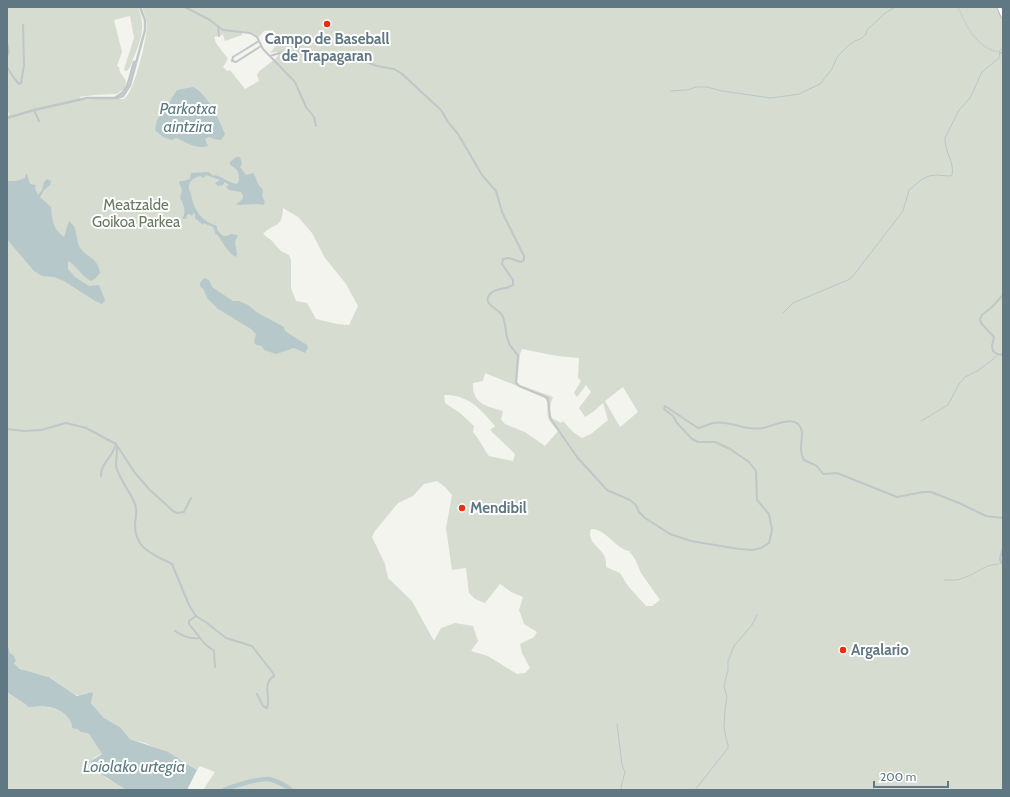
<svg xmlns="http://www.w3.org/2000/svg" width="1010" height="797" viewBox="0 0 1010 797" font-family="Cabin,sans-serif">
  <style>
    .green { fill: #d6dcd0; fill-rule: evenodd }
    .water { fill: #b7c8ca }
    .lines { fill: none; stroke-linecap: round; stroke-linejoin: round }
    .stream { stroke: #b7c8ca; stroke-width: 1 }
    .river { stroke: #b7c8ca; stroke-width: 4.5 }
    .minor-tunnel { stroke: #c8cfcf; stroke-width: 2; stroke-dasharray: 2 1; stroke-linecap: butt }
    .motorway-casing { stroke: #b3b8ba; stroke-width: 5.5 }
    .minor { stroke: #c1c6c8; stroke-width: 2 }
    .tertiary { stroke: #c1c6c8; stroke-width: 2.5 }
    .motorway { stroke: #fff; stroke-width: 3.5 }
    .poi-dot { fill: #f32910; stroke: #fff; stroke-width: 1.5 }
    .labels { text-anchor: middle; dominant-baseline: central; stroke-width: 4; stroke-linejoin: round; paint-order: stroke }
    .poi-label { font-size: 15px; font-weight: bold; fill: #607883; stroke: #fff; text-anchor: start }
    .park-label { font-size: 15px; fill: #687a60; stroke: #fff }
    .water-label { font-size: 16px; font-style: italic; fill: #5b7b81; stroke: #fff }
  </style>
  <rect width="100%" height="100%" fill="#f4f4ef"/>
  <g class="green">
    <path d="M7,7H138C148,30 138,45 130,67L127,71H125L124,69L134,38L130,16L114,20L122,52L117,66L119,67L120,72L126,81L125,88L117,94L94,95L79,97L84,100L96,99H124C134,93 147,38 147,25C147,19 144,13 142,7H1003V790H203L215,772L200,766L197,770L182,760L145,743L130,739L120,727L104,718L91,703L93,695L86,693C73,701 61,684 51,678C41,672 27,675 18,667C11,661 10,650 7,641V118L10,113H7ZM273,30V38H277V44L270,53L277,52L278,56C272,63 259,69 257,75L259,81L245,89L230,70L227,71L223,67L228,59L216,43L214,37L223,35L225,41L242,35V31L252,33L258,38L264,31ZM283,208L298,217L312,233L325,258L346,284L358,306L349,325L337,324L316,319L307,303L296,301L291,288V260L289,255L281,251L271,240L263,234C274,222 282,230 283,208ZM522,349L557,356L579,358L578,378L581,381L574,393L577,397L586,385L591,392L579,408L585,417L593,412L603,403L608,420L591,434L582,438L573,432L563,421L561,423L552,418C549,411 550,404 553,397L520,385L517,382L520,354ZM485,373L544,397C550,404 546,410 548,417C550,422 554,427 558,431L545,446L525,432L505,424L501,419L503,411C487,406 472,404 473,383L483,381ZM623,387L638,412L620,427L605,401ZM444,395C467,394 481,409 495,426L490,430L515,454L513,461L489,456C483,448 480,440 473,432L474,426L460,413L445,403ZM437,481L445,487L452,495L446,528L452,570L466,568L469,593L475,599L485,603L500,584L511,592L523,597L519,610L524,624L537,632L534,637L520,644L522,653L530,668L525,673L517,674L488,656L471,651L478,641L473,626L455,623L441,628L434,641L412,601L388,578L385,564L372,537L375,531L398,503L413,496L424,484ZM591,529C607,529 614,548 629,551L635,559L641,573L660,600L652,606H646L628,586L620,573L606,567C606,564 606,560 605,557C600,547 586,541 591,529Z"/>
    <path d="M7,692L25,704L28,707C43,706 56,706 68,717C77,725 73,731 89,734L102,754C96,756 92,758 90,765L107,779L120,784L127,790H7Z"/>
  </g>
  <g class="water">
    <path d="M193,87C206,92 220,121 225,134L221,140L214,139L209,137L205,139L208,146C196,150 186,142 176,138L172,140L163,137L155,130L157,120L177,90Z"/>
    <path d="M236,157H240L242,164L240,167L246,175L253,173C255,176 256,178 257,182C260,189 265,187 262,196L265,202L263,205L258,204L239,205L236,204L242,200L243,196L241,192L229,190L226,187L229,185L225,182L223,185L218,186L215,183L220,180L206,175L203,178L201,176C195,177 188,181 189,188C189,191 190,191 191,194C193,209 202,222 217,226V230L223,236H227L231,234L238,235L235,242L237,254L236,257C228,253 221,240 217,234L216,235L213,227L203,223V225L195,218V214L193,213L192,216L189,214L187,215L186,219H182C187,212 183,203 180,198L182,190L179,182L180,181H183L190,179L191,173L208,172L214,176L215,175C223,177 229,183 237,184L239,181C239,172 238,169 230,165V162Z"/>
    <path d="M26,174H27L30,184L36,185L35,188L38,195L42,190L44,182L47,179L51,181L50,185L44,190L40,197L51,207C52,220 53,229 64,237L69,221C80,230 74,239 81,249C89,259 98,258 100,273L95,279L91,281C81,276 77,266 68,261V269L75,277L89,286L99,285L105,300L102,304L95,301L64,281L54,277L42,276L34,271L11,244L7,239V181H16L25,178Z"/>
    <polygon points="204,278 209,280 212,287 233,301 239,301 248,305 258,313 284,327 285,331 307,345 308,348 305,353 294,348 276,354 264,350 262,346 256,345 254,342 256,334 251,329 218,309 208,299 203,289 200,286 200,283"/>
    <path d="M7,641L10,653L14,656L16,661L14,663L20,669L49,677L72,693L77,696L92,692L93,695L91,703L104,718L120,727L130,739L168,752L197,770L187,790H127L94,770L90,765L91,761L102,754L89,734L81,732L77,729L72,728C73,717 58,708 48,707C41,706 34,707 28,707L25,704L7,692Z"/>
  </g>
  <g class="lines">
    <g class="stream">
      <polyline points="671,91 687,90 696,87 707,87 722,91 771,98 799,94 820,84 832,69 837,57 848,46 855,41 862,38 866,34 867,30 884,14 895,7"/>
      <path d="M783,313L793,303L848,280L853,276L903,211L909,190L922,179L929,176L936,175L950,176L952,175C955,163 944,151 945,138L959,110L970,98L982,72L1000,57L999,51L1003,48"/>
      <polyline points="1002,353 1003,352"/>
      <polyline points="921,421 948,405 959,384 965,377 979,370 997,356"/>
      <path d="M944,580C950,580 957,581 963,578C977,574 984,564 999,564"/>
      <polyline points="617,724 622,765 625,772 621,787 622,790"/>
      <polyline points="695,790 728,748 728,745 726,738 724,727 725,710 727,697 724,686 728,670 728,661 734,646 752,625 757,615"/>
    </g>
    <path class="river" d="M224,790C232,786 260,778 269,779C277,781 285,785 291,790"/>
    <path class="minor-tunnel" d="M958,7C967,28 977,48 1001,53"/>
    <defs>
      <polyline id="motorway" points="999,7 1003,16"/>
    </defs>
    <use href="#motorway" class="motorway-casing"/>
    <g class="minor">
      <polyline points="185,7 210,20 223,30 250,33 257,37 263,49 295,82 306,107 314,117 316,126"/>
      <polyline points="218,27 219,36"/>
      <polyline points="259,41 233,57 232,61 236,62 261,46"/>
      <polyline points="7,43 9,52 7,57"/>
      <polyline points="298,53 300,38"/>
      <polyline points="1001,53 1003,53"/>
      <path d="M270,56L283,52L295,53L366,62L377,66L394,69L401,73L441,110L448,122L458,134L482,175L496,191L502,212L524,256V260L521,262L509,258L503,259L502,264L513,280V285C506,290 496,287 490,294C481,304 499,309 502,315C506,322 505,333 508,340C509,347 515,350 518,356L516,383L519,386L548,398L550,418L577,457L607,490L630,500L636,505L639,512L645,518L670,534L691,541L739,549L753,550L761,548L769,543L772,530L769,514L757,500L756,471L749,462L730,449L715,442H698L692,439L677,423L673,416L664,409L665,406L698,428C708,426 711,421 724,423C738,424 749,431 763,428C773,426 791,416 799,425C807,435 796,446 804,460L817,466L823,474L837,473L897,497L923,492H931L959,503L986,516L1003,518"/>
      <polyline points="7,67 14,78 19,84 21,83 24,65 23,25"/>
      <polyline points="34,110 39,121"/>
      <polyline points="1003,295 992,307 982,315 980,319 981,323 994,337 992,346 993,351 997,354 1003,355"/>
      <polyline points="7,429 24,431 41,430 66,423 86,428 116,444 135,473 149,489 173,511 177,513 184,512 191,498"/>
      <path d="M117,448C117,454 116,460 116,466C118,477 131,493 135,504C138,511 135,518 135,525C135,550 155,555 172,564L189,605L196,616"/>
      <path d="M101,476C101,462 113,457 116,444"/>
      <polyline points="1003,548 1000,558 1001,563 1003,563"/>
      <path d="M175,631C182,636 190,639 199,638"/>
      <path d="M215,667L214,651L205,644L189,624V621L196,616L207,623L226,638L252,646L273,673L274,676C272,677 270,679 269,681C264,689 271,699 267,708L263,706L257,694"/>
    </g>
    <g class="tertiary">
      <path d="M116,97C129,92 130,74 134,62"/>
      <polyline points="7,118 34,110 87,98 117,98 123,96 130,85 145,30 145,20 140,7"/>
    </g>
    <use href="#motorway" class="motorway"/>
  </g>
  <g class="poi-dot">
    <circle cx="327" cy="24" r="4"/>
    <circle cx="462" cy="508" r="4"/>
    <circle cx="843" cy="650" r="4"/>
  </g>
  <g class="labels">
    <g class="poi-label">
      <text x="327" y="39" text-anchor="middle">Campo de Baseball<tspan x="327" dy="17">de Trapagaran</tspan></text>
      <text x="470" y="508">Mendibil</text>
      <text x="851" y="650">Argalario</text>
    </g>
    <g class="park-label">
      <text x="136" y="205">Meatzalde<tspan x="136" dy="17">Goikoa Parkea</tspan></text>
    </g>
    <g class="water-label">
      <text x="188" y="108">Parkotxa<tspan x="188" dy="18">aintzira</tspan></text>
      <text x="134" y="766">Loiolako urtegia</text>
    </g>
  </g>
  <rect width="1010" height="797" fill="none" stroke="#607883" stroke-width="16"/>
  <path d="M874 781v6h74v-6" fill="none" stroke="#607883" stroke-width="2"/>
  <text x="880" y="781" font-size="12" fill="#607883" stroke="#ffffff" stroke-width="3" paint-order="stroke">200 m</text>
</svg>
